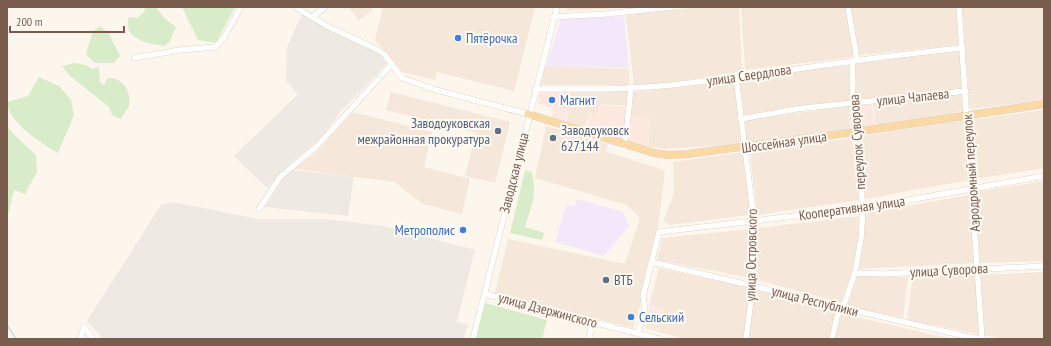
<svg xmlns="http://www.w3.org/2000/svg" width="1051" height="346" viewBox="0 0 1051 346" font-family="'PT Sans Narrow',sans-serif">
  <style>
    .residential { fill: #f5e8da }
    .commercial { fill: #fde8e0 }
    .industrial { fill: #efe9e4 }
    .education { fill: #f3e8fa }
    .green { fill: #d8ecc9 }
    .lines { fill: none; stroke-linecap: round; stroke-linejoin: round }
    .stream { stroke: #a5d3da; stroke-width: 1 }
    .minor-casing { stroke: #d1beb0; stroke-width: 6 }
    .major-casing { stroke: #dad1cd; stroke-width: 8 }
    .minor { stroke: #fff; stroke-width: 5.5 }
    .major { stroke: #fbd9a5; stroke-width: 7 }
    .shop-dot { fill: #3f7fe0; stroke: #fffaf3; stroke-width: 1.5 }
    .service-dot { fill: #5c6f8a; stroke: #fffaf3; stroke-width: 1.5 }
    .labels { text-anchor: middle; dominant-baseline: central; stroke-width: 4; stroke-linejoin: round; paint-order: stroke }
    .shop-label { font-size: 14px; fill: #366cbe; stroke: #fffaf3; text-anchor: start }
    .street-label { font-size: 14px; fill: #7a5c4d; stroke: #fffaf3 }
    .service-label { font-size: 14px; fill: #4e5e75; stroke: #fffaf3; text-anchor: start }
  </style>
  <rect width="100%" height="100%" fill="#fdf6ec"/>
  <g class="residential">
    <polygon points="348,7 371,7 373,10 359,20"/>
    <polygon points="383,7 535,7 514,91 437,72 435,80 402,72 375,40"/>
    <polygon points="567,7 640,7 566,11"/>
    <polygon points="699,7 739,7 742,71 669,83 634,86 626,15"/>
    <polygon points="741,7 846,7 854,57 745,70"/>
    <polygon points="850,7 957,7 960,45 859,55"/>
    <polygon points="961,7 1044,7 1044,100 970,109"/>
    <polygon points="960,51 963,89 855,101 855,64 908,55"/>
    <polygon points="849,65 851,101 744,115 739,79"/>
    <polygon points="545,66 629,69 629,85 540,85"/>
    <polygon points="735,81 743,144 665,149 648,147 650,119 630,117 633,92"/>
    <polygon points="563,91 628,91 627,106 600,104 598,114 590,113 584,129 566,122 569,111 562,109"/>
    <polygon points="391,92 510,122 495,183 465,176 476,133 386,110"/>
    <polygon points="961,94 963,111 876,126 873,104"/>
    <polygon points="849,106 850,128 747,144 745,120"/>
    <polygon points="1044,110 1044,168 975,179 969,120"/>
    <polygon points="353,112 432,132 424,167 470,179 462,214 423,204 394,182 293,169 315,154"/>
    <polygon points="963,120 970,180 866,199 857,137"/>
    <polygon points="546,126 608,144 606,152 665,170 658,228 644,277 641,303 633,328 495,293 508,239 625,264 640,218 627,205 535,178"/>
    <polygon points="852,138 859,200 757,215 750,151"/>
    <polygon points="744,152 750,215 670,225 663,222 674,193 673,162"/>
    <polygon points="1044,181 1044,261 980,263 975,192"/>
    <polygon points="970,195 976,263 858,269 865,213"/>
    <polygon points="859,216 858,241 852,272 842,303 757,280 758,228"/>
    <polygon points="751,229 751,278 657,260 662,238"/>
    <polygon points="659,268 750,288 744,339 685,339 658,332 663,309 649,306"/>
    <polygon points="1044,272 1044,339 1003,339 983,335 980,275"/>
    <polygon points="976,274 979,334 907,320 913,275"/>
    <polygon points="856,276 908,277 903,318 847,306"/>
    <polygon points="754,289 836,312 830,339 749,339"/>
    <polygon points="840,313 952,339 833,339"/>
  </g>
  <g class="commercial">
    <polygon points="540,90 562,91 562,109 568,111 565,122 552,117 553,108 538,104"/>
    <polygon points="872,104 875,126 857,128 855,105"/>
    <polygon points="600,105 627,107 623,140 585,129 591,113 599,114"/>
    <polygon points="630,117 650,119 648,147 627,141"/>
    <polygon points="649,307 662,309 658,331 645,329"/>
  </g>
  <g class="industrial">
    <polygon points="302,14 363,44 384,56 388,63 341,111 320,139 292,162 267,188 234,156 298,94 286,81 287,47"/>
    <polygon points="292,170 354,177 348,216 265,207 286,174"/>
    <polygon points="173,202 258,219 326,219 383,226 475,250 457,322 468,325 464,339 103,339 87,321 161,205"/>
  </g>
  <g class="education">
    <polygon points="624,16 629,68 546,66 561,19"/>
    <polygon points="577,199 623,212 629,226 604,256 555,242 566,205 574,207"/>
  </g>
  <g class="green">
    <path d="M146,7H156L164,18L176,27L170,41L165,46C149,44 121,39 129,17L137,18L144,12Z"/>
    <polygon points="182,7 235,7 216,43 198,40"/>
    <polygon points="100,26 109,33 120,56 114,63 94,63 86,54 93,31"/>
    <path d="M74,63L86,65L92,69L99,67L100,82L104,85L107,78C122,77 132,91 129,106C127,110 123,115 121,119L112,115L109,107L69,75L62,66Z"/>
    <path d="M39,77L59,86L71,100L74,115L58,153C43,145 7,121 7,102L28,96Z"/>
    <polygon points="7,125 13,134 36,155 37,172 25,194 14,190 7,220"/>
    <path d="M525,170L532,172C537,199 532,202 525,227L544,233L542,240L510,233Z"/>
    <polygon points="485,303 547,320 542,339 475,339"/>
  </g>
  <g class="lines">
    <polyline class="stream" points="7,325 16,339"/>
    <defs>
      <g id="minor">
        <polyline points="295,7 327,26 374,48 384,54 402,78 436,90 528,114"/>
        <polyline points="848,7 857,60"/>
        <polyline points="959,7 982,339"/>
        <polyline points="312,17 325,7"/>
        <polyline points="554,17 605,14 672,7"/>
        <polyline points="134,58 180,50 215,47 223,39 241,7"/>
        <polyline points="736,77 754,221 753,285 746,339"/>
        <path d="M535,89C580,89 626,90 671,85C769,75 865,57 963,48"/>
        <polyline points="741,119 796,109 966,91"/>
        <polyline points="625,145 631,88"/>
        <polyline points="259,209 280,177 317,146 392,64"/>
        <path d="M651,262C760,287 869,315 979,339"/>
        <polyline points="855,273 883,274 1044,266"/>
        <polyline points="485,294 659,339"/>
        <polyline points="84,327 93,339"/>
        <polyline points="638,333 645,310 643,296 659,232 863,208 1044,176"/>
        <polyline points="80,339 84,327"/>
        <polyline points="473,339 557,7"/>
        <polyline points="589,339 592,322"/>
        <polyline points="832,339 837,317 844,304 855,273 861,239 863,208 852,103 853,82 852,61"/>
      </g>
      <polyline id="major" points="528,114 654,153 667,155 688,154 855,132 1044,104"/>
    </defs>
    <use href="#minor" class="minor-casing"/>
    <use href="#major" class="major-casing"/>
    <use href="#minor" class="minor"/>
    <use href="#major" class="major"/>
  </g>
  <g class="shop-dot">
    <circle cx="458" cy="38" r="4"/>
    <circle cx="552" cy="100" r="4"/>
    <circle cx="463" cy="230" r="4"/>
    <circle cx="631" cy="317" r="4"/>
  </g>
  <g class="service-dot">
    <circle cx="498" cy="131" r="4"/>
    <circle cx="553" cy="138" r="4"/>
    <circle cx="606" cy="280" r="4"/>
  </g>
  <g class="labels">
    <g class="shop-label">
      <text x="466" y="38">Пятёрочка</text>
      <text x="560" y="100">Магнит</text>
      <text x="455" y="230" text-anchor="end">Метрополис</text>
      <text x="639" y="317">Сельский</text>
    </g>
    <g class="street-label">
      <text transform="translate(749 75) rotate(-8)">улица Свердлова</text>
      <text transform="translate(913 97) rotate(-6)">улица Чапаева</text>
      <text transform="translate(784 142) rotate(-8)">Шоссейная улица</text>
      <text transform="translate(857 142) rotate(-94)">переулок Суворова</text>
      <text transform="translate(514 173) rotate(-76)">Заводская улица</text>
      <text transform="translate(971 173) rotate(-94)">Аэродромный переулок</text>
      <text transform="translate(852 208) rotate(-8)">Кооперативная улица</text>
      <text transform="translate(751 255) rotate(-89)">улица Островского</text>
      <text transform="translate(949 270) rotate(-3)">улица Суворова</text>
      <text transform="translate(815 301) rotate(14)">улица Республики</text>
      <text transform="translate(548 310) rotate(15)">улица Дзержинского</text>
    </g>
    <g class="service-label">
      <text x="490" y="123" text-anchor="end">Заводоуковская<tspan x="490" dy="16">межрайонная прокуратура</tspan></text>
      <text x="561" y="130">Заводоуковск<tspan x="561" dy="16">627144</tspan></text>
      <text x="614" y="280">ВТБ</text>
    </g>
  </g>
  <rect width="1051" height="346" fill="none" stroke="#7a5c4d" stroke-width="16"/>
  <path d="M10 26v6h114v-6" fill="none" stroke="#7a5c4d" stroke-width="2"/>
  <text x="16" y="26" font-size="12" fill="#7a5c4d" stroke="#fffaf3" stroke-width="3" paint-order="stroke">200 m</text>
</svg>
